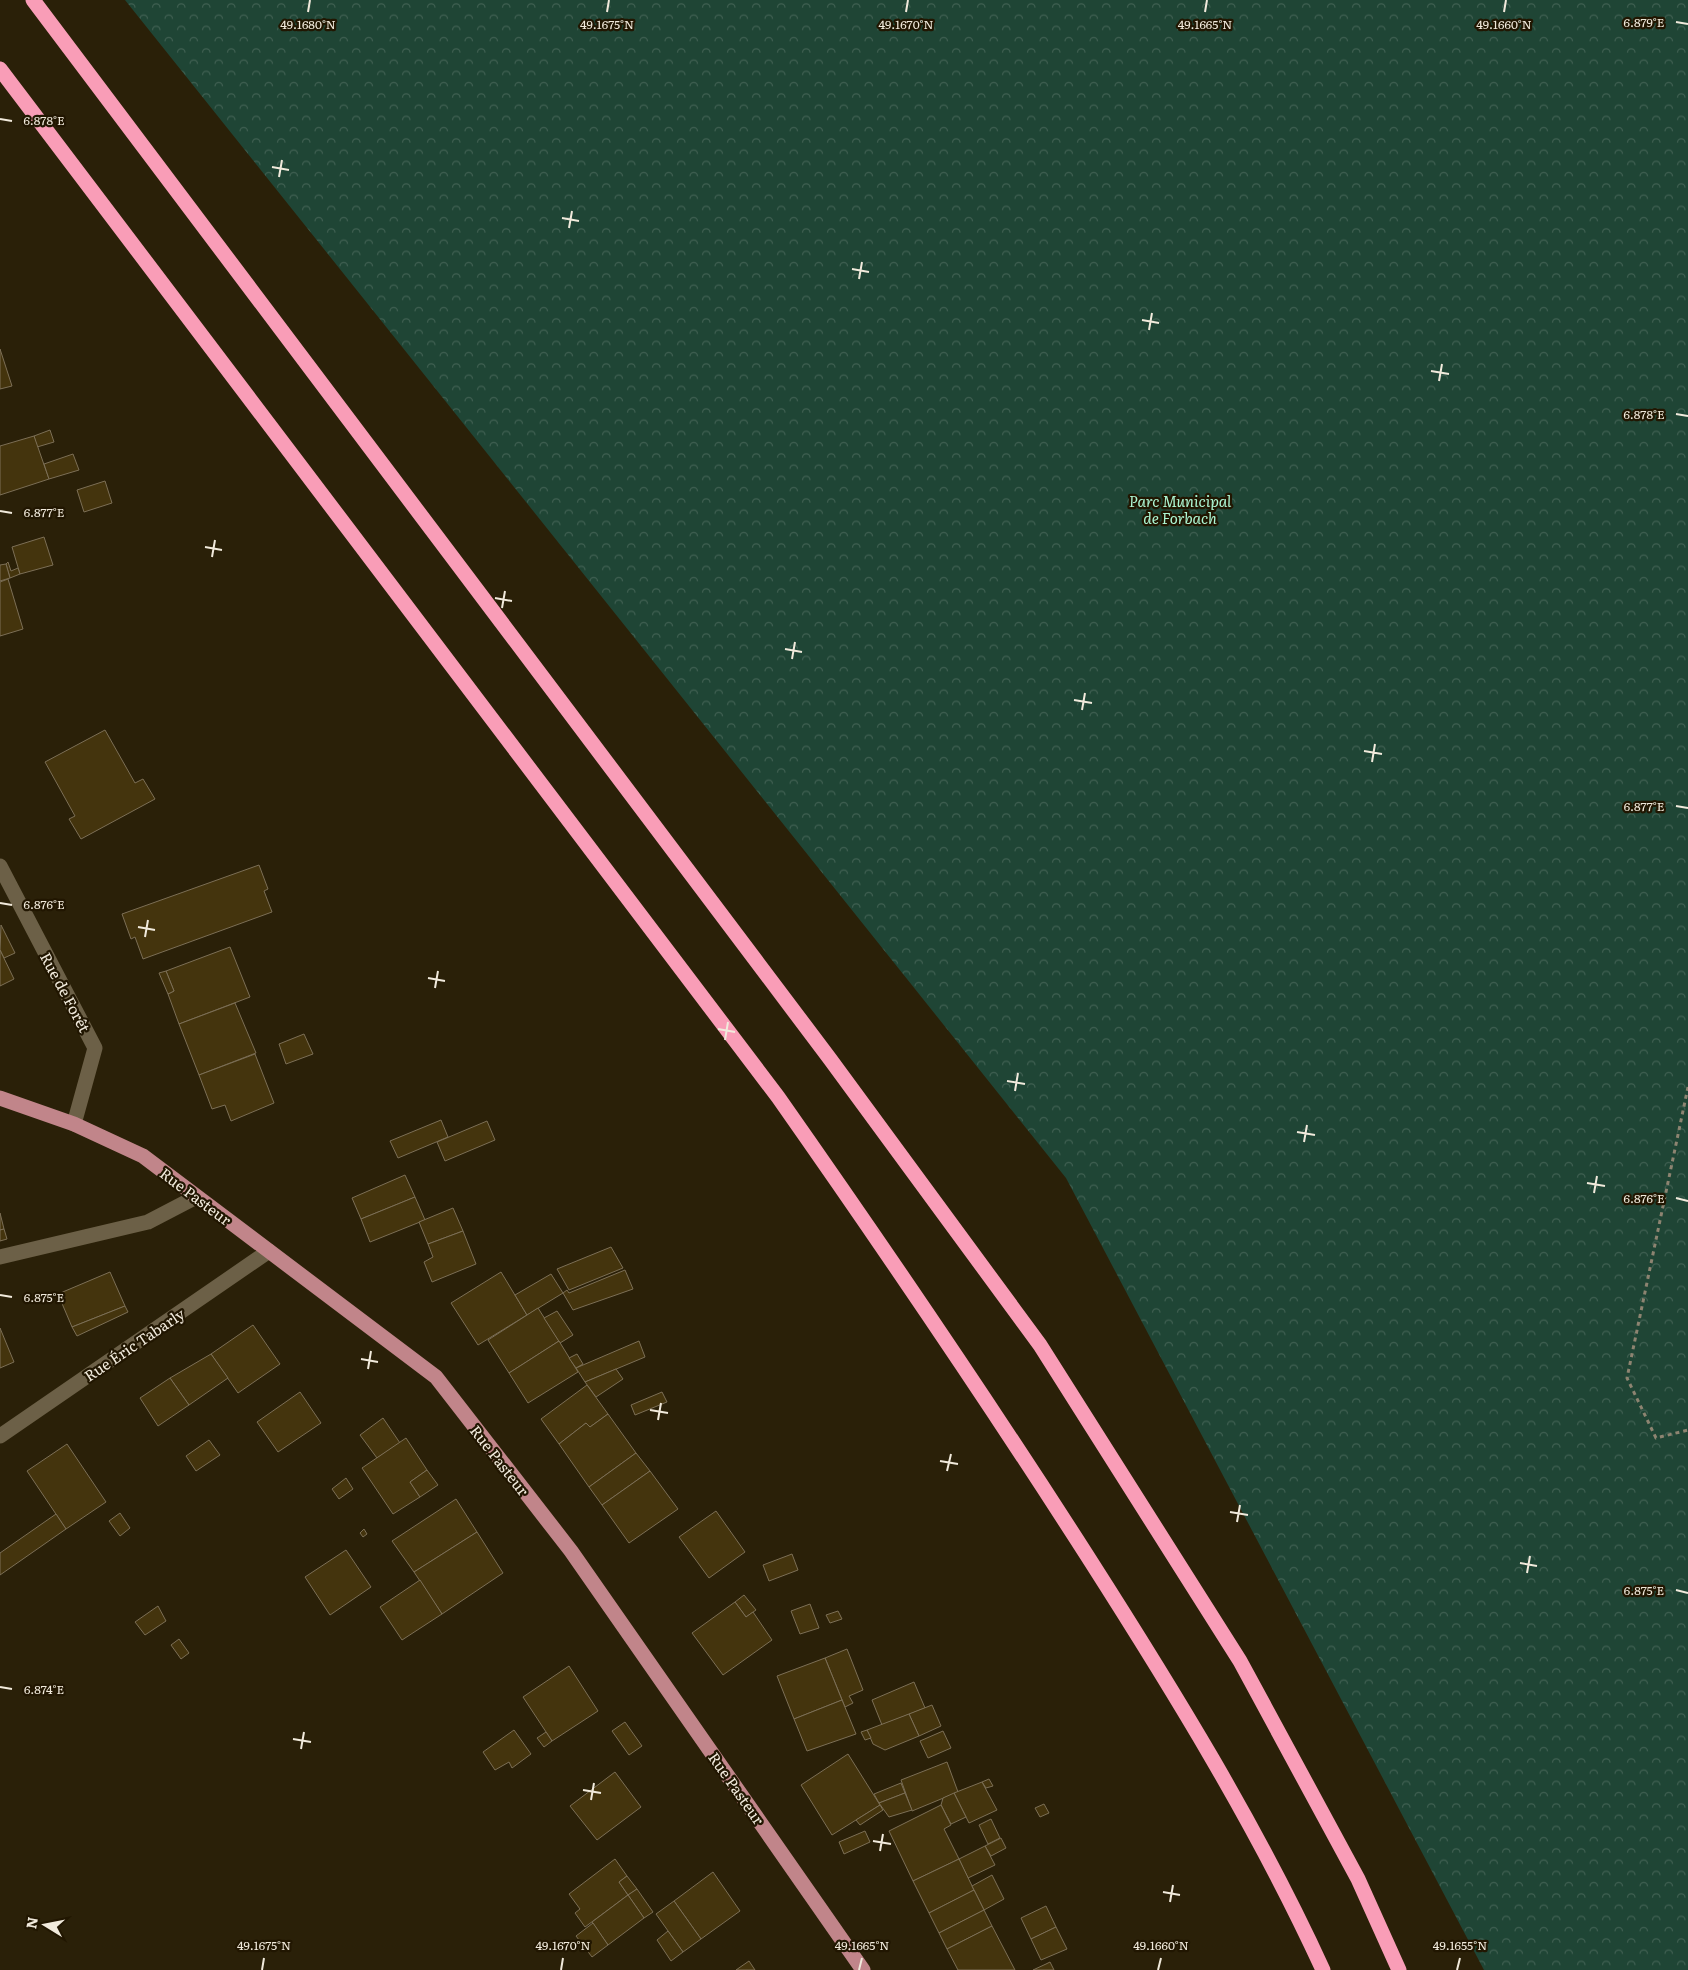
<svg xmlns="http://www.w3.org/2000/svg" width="1688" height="1970" viewBox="0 0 1688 1970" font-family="Literata,serif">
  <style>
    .forest { fill: url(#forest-crowns) }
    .building { fill: #44340d; stroke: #7c6f56 }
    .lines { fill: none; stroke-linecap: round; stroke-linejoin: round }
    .path { stroke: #8d8471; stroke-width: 3; stroke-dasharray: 4 4; stroke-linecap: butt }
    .minor { stroke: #6c6047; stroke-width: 15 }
    .major { stroke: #c1858a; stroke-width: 15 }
    .highway { stroke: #f99db7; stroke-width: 15 }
    .ticks { fill: none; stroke: #f1eadc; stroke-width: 2 }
    .labels { text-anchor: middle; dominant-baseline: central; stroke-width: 4.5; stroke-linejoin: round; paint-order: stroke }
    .park-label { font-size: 15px; font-style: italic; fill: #adf7d4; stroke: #211601 }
    .street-label { font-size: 15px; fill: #f1eadc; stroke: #211601 }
    .ticks-label { font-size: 12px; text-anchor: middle; fill: #f1eadc; stroke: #211601; stroke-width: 4.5; stroke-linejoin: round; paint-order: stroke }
  </style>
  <defs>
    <pattern id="forest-crowns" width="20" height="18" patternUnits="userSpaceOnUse" patternTransform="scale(1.25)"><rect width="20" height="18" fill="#1f4535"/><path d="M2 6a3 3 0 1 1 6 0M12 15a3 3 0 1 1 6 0" fill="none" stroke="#406052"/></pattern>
  </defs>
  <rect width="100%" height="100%" fill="#2a2008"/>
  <polygon class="forest" points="125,0 1688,0 1688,1970 1484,1970 1066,1178"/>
  <g class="building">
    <polygon points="0,349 12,386 0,389"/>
    <polygon points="50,430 54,442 37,447 34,436"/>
    <polygon points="34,436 49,479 0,495 0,446"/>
    <polygon points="73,454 79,470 49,479 44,464"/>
    <polygon points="105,481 112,503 84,512 77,490"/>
    <polygon points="44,537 53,565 20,574 12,547"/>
    <polygon points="8,562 11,571 18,568 20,574 10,578 6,564"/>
    <polygon points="6,564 10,578 0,581 0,565"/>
    <polygon points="8,579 23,629 0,636 0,582"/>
    <polygon points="105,730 135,783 143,779 155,799 81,839 69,819 75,816 45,762"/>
    <polygon points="259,865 268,889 264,891 272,912 143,959 135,937 131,939 122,914"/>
    <polygon points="1,925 15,953 4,958 0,950"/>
    <polygon points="230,947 250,997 179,1024 168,994 174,991 166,971"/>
    <polygon points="0,950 14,979 0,986"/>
    <polygon points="166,971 174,991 168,994 159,973"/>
    <polygon points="235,1003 256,1053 199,1075 179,1024"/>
    <polygon points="304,1034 313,1054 286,1064 279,1044"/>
    <polygon points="255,1054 274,1103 231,1121 225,1105 212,1109 199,1075"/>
    <polygon points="441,1120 448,1137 398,1158 390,1141"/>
    <polygon points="487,1121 495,1140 445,1161 437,1142"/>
    <polygon points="405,1175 415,1197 361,1219 352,1198"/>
    <polygon points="415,1197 425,1220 370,1242 361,1219"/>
    <polygon points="453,1208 463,1231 428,1244 419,1222"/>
    <polygon points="0,1213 4,1229 0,1230"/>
    <polygon points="4,1229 7,1239 0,1241 0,1230"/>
    <polygon points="463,1231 476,1264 432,1282 424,1262 433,1257 428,1244"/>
    <polygon points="611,1247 623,1268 569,1290 557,1269"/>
    <polygon points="625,1270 633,1289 573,1310 563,1293 567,1290 569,1293"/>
    <polygon points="110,1272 125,1306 72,1327 58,1294"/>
    <polygon points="501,1272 527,1315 478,1345 451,1303"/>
    <polygon points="551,1274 563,1293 527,1315 515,1295"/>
    <polygon points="125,1306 128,1312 77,1336 72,1327"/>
    <polygon points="538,1308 559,1341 509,1373 488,1340"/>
    <polygon points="557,1311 573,1335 560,1343 544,1318"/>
    <polygon points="253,1325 280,1364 238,1393 211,1354"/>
    <polygon points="0,1328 14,1362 0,1368"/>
    <polygon points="559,1341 578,1372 528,1403 509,1373"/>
    <polygon points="639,1341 645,1357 585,1382 576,1368"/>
    <polygon points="211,1354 228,1378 189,1405 170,1378"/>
    <polygon points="577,1354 583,1364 576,1368 569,1358"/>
    <polygon points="616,1369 623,1379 596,1397 585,1382"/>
    <polygon points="170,1378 189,1405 158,1426 140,1398"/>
    <polygon points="587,1385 608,1414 590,1427 586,1423 559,1444 541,1419"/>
    <polygon points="300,1392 321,1423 278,1452 257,1422"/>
    <polygon points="662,1392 667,1402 635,1415 631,1405"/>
    <polygon points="608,1414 636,1453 589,1487 559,1444 586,1423 590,1427"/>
    <polygon points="383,1418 400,1443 377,1458 360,1435"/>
    <polygon points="406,1438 427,1470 410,1482 420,1497 393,1514 362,1468"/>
    <polygon points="209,1440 220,1455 196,1471 186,1456"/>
    <polygon points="67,1444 106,1502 66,1529 27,1471"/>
    <polygon points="636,1453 650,1471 602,1505 589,1487"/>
    <polygon points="427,1470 438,1485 420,1497 410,1482"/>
    <polygon points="650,1471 678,1509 629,1543 602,1505"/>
    <polygon points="346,1478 353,1489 339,1499 332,1489"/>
    <polygon points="456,1499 477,1532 414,1572 392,1541"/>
    <polygon points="716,1511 745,1552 709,1578 679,1537"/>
    <polygon points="120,1513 130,1528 120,1536 109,1521"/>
    <polygon points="56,1514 66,1529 0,1575 0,1553"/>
    <polygon points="364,1529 367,1534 363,1537 360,1533"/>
    <polygon points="477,1532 503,1573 442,1614 414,1572"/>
    <polygon points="346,1550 371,1587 330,1615 305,1577"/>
    <polygon points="792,1554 798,1570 769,1581 763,1565"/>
    <polygon points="420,1580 442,1614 402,1640 380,1607"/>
    <polygon points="744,1595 756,1610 746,1617 735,1602"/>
    <polygon points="735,1602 746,1617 753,1612 772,1640 723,1675 692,1633"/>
    <polygon points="810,1604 819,1628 800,1634 791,1611"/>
    <polygon points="158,1606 166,1621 145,1635 135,1622"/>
    <polygon points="838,1611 842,1619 830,1623 826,1615"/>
    <polygon points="179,1639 189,1653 181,1659 171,1645"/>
    <polygon points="847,1649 863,1690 849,1696 853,1703 845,1707 825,1658"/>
    <polygon points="825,1658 842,1700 794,1719 777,1676"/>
    <polygon points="569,1666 598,1711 552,1741 523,1697"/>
    <polygon points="914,1682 925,1708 882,1725 872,1700"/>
    <polygon points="842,1700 856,1734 807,1751 794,1719"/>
    <polygon points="932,1705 941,1726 919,1736 909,1714"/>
    <polygon points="909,1714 919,1736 885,1750 873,1744 867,1730"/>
    <polygon points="625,1722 642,1746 629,1755 612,1731"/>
    <polygon points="514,1730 531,1754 512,1768 509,1762 495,1770 483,1752"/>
    <polygon points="867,1730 871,1738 865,1740 861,1732"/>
    <polygon points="943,1731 951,1748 928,1758 920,1741"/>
    <polygon points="546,1732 552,1741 544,1747 537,1738"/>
    <polygon points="848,1754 880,1805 832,1835 801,1785"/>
    <polygon points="947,1762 958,1792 912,1811 901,1780"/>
    <polygon points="615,1772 641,1807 597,1840 570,1806"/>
    <polygon points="989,1779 993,1786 986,1788 982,1782"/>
    <polygon points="982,1782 997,1810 969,1823 954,1793"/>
    <polygon points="901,1783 905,1793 879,1803 874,1794"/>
    <polygon points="905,1793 912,1810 889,1817 879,1803"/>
    <polygon points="954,1793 966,1817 951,1824 941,1805 943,1798"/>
    <polygon points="1044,1804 1049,1813 1040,1817 1035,1808"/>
    <polygon points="880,1805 883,1810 860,1825 856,1820"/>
    <polygon points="941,1805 951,1825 944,1829 959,1859 913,1881 889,1831"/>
    <polygon points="991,1819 1000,1838 988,1844 979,1825"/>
    <polygon points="865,1831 870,1842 844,1854 839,1842"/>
    <polygon points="1001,1838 1006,1848 991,1856 985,1846"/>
    <polygon points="985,1846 995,1865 968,1878 959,1859"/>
    <polygon points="615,1859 627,1876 619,1882 628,1895 585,1927 575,1913 580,1909 569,1894"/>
    <polygon points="959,1859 974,1890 929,1913 913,1881"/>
    <polygon points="713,1872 740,1911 701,1939 674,1901"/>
    <polygon points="992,1875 1004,1899 984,1910 972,1886"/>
    <polygon points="627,1876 637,1889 628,1895 619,1882"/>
    <polygon points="637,1889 653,1912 644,1918 628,1895"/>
    <polygon points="974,1890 984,1910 939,1933 929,1913"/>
    <polygon points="628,1895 644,1918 608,1945 592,1922"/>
    <polygon points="674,1901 701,1939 683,1952 656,1914"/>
    <polygon points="1046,1906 1056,1927 1031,1939 1021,1918"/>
    <polygon points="984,1910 992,1926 947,1949 939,1933"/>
    <polygon points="593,1923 608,1945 592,1957 576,1936"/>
    <polygon points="992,1926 1015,1970 958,1970 947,1949"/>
    <polygon points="1056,1927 1067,1949 1041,1960 1031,1939"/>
    <polygon points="668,1931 683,1952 671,1961 657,1940"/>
    <polygon points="749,1961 755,1970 736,1970"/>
    <polygon points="1050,1962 1054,1970 1033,1970 1046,1964"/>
  </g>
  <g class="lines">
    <polyline class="path" points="1688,1087 1627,1378 1656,1438 1688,1430"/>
    <g class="minor">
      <polyline points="0,866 95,1048 74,1124"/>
      <polyline points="0,1257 148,1222 196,1197"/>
      <polyline points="0,1436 269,1251"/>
    </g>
    <polyline class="major" points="0,1098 74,1124 143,1156 436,1377 571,1551 863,1970"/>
    <g class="highway">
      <polyline points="33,0 830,1059 1040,1345 1240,1661 1358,1879 1399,1970"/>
      <path d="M0,69L778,1097C884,1248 988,1401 1088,1557C1173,1690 1257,1826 1323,1970"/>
    </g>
  </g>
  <path class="ticks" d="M308,12L310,0M607,12L609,0M906,12L908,0M1205,12L1207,0M1504,12L1506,0M1676,22L1688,24M0,119L12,121M272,167L289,170M279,177L282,160M562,218L579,221M569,228L572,211M852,269L869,272M859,279L862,262M1142,320L1159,323M1149,330L1152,313M1431,371L1449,374M1439,381L1442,364M1676,414L1688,416M0,511L12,513M205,547L222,550M212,557L215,540M495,598L512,601M502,608L505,591M785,649L802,652M792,659L795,642M1074,700L1092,703M1082,710L1085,693M1364,751L1382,754M1372,762L1375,744M1676,806L1688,808M0,903L12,905M138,927L155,930M145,937L148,920M428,978L445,981M435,988L438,971M718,1029L735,1032M725,1040L728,1022M1007,1081L1025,1084M1015,1091L1018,1073M1297,1132L1315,1135M1304,1142L1307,1125M1587,1183L1605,1186M1594,1193L1597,1176M1676,1198L1688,1201M0,1295L12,1297M361,1359L378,1362M368,1369L371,1351M650,1410L668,1413M658,1420L661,1403M940,1461L958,1464M947,1471L951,1454M1230,1512L1248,1515M1237,1522L1240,1505M1520,1563L1537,1566M1527,1573L1530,1556M1676,1590L1688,1593M0,1687L12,1689M293,1739L311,1742M301,1749L304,1732M583,1790L601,1793M591,1800L594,1783M873,1841L891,1844M880,1851L883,1834M1163,1892L1180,1895M1170,1902L1173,1885M262,1970L264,1958M561,1970L563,1958M859,1970L862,1958M1158,1970L1161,1958M1457,1970L1460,1958"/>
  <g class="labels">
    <g class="park-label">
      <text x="1180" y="500">Parc Municipal<tspan x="1180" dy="17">de Forbach</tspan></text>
    </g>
    <g class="street-label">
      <text transform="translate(66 992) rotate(62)">Rue de Forêt</text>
      <text transform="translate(196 1196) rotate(37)">Rue Pasteur</text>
      <text transform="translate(134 1344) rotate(-34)">Rue Éric Tabarly</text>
      <text transform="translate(500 1460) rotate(52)">Rue Pasteur</text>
      <text transform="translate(737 1788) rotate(55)">Rue Pasteur</text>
    </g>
  </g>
  <g class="ticks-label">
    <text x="1644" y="27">6.879°E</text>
    <text x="308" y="29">49.1680°N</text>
    <text x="607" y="29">49.1675°N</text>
    <text x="906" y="29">49.1670°N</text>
    <text x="1205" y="29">49.1665°N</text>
    <text x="1504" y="29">49.1660°N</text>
    <text x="44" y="125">6.878°E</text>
    <text x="1644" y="419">6.878°E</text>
    <text x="44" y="517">6.877°E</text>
    <text x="1644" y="811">6.877°E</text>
    <text x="44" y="909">6.876°E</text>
    <text x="1644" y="1203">6.876°E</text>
    <text x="44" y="1302">6.875°E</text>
    <text x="1644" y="1595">6.875°E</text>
    <text x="44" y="1694">6.874°E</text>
    <text x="264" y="1950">49.1675°N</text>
    <text x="563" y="1950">49.1670°N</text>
    <text x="862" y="1950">49.1665°N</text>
    <text x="1161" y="1950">49.1660°N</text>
    <text x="1460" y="1950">49.1655°N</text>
  </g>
  <g transform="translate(45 1925) rotate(280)" stroke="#211601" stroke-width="4" paint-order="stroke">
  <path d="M0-4L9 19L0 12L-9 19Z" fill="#f1eadc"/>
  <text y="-8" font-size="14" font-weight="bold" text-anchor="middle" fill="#f1eadc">N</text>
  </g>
</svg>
